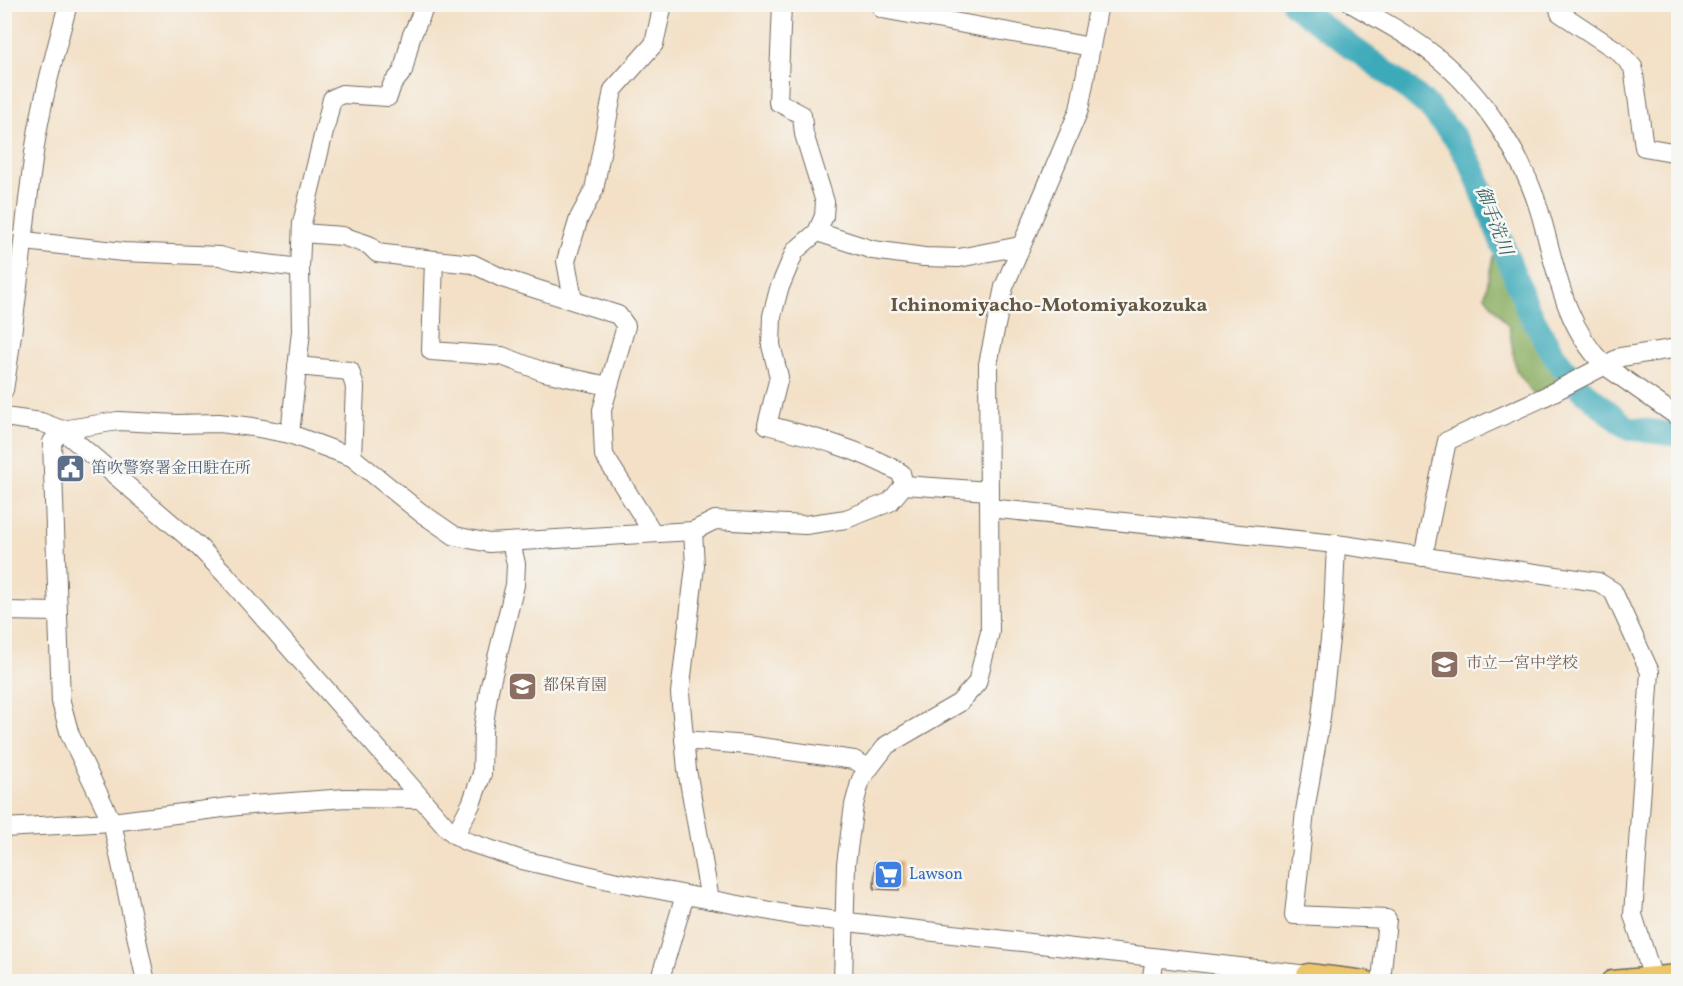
<svg xmlns="http://www.w3.org/2000/svg" width="1683" height="986" viewBox="0 0 1683 986" font-family="Vollkorn,'Noto Serif JP',serif">
  <style>
    .forest { fill: #8baf64; stroke: #5b6d48; stroke-width: 1.5 }
    .lines { fill: none; stroke-linecap: round; stroke-linejoin: round }
    .river { stroke: #3caaba; stroke-width: 24 }
    .building { fill: #d5a667 }
    .minor-casing { stroke: #716a61; stroke-width: 20 }
    .major-casing { stroke: #716a61; stroke-width: 25 }
    .minor { stroke: #fff; stroke-width: 18 }
    .major { stroke: #ecc669; stroke-width: 22 }
    .labels { text-anchor: middle; dominant-baseline: central; stroke-width: 5; stroke-linejoin: round; paint-order: stroke }
    .service-label { font-size: 16px; fill: #4e5e75; stroke: #f6f6f2; text-anchor: start }
    .education-label { font-size: 16px; fill: #785e54; stroke: #f6f6f2; text-anchor: start }
    .shop-label { font-size: 16px; fill: #366cbe; stroke: #f6f6f2; text-anchor: start }
    .water-label { font-size: 18px; font-style: italic; fill: #325e64; stroke: #f6f6f2 }
    .quarter-label { font-size: 20px; font-weight: bold; fill: #665640; stroke: #f6f6f2 }
  </style>
  <rect width="100%" height="100%" fill="#f6f6f2"/>
  <filter id="ink" filterUnits="userSpaceOnUse"><feTurbulence type="fractalNoise" baseFrequency=".0167" numOctaves="2"/><feDisplacementMap in="SourceGraphic" scale="12" xChannelSelector="R" yChannelSelector="G"/><feConvolveMatrix kernelMatrix="1 2 1 2 8 2 1 2 1" color-interpolation-filters="sRGB"/></filter>
  <filter id="wash" filterUnits="userSpaceOnUse"><feTurbulence type="fractalNoise" baseFrequency=".008" numOctaves="4" result="noise"/><feDisplacementMap in="SourceGraphic" scale="24" xChannelSelector="R" yChannelSelector="G"/><feGaussianBlur stdDeviation="1.35" result="paint"/><feColorMatrix in="noise" values="0 0 0 0 0 0 0 0 0 0 0 0 0 0 0 0 0 1.4 0 .05"/><feComposite in="paint" operator="in"/></filter>
  <g filter="url(#wash)">
    <rect width="100%" height="100%" fill="#f3e0c6"/>
    <polygon class="forest" points="1493,256 1501,259 1519,306 1555,368 1559,381 1534,394 1516,370 1509,327 1485,296"/>
    <g class="lines">
      <polyline class="river" points="1293,4 1401,83 1427,105 1456,139 1473,168 1527,308 1552,352 1575,384 1628,428 1678,435"/>
    </g>
    <g id="blocks">
      <polygon class="building" points="875,862 900,862 899,890 874,889"/>
    </g>
  </g>
  <g filter="url(#ink)">
    <use href="#blocks" fill-opacity="0" stroke="#716a61" stroke-width="1.5"/>
    <g class="lines">
      <defs>
        <g id="minor">
          <path d="M782,4L778,102L802,115L804,134L825,202L824,216L817,232L795,251L779,289L772,316L771,345L779,377L767,425C813,437 860,449 901,473L904,485"/>
          <path d="M1352,4C1380,20 1409,35 1434,55C1481,92 1525,158 1541,216C1556,268 1564,325 1604,365L1678,417"/>
          <polyline points="1558,4 1560,13 1619,52 1633,67 1644,147 1678,153"/>
          <polyline points="882,9 1091,47"/>
          <polyline points="817,232 873,250 924,257 959,258 1020,246"/>
          <polyline points="302,233 342,236 369,245 377,253 434,260"/>
          <polyline points="25,241 123,252 220,256 234,260 300,268"/>
          <polyline points="573,300 566,261 579,218 594,190 613,90 654,44 663,4"/>
          <polyline points="297,366 350,371 355,387 352,457"/>
          <polyline points="608,386 544,372 502,356 431,351 434,260 473,264 502,278 618,315 626,326 602,410 604,455 653,533"/>
          <path d="M4,390C17,311 23,232 34,153C41,103 55,53 68,4"/>
          <polyline points="4,417 41,422 62,430 198,546 225,574 449,830 465,841 522,860 613,881 796,916 1308,975"/>
          <polyline points="290,434 301,331 300,268 302,223 332,99 342,94 388,97 392,85 403,71 411,37 426,4"/>
          <polyline points="904,485 989,491"/>
          <polyline points="989,508 1336,544 1598,582 1613,591 1650,672 1633,915 1653,978"/>
          <polyline points="693,531 695,566 680,693 687,770 710,900"/>
          <polyline points="1336,544 1333,613 1321,717 1305,811 1294,915 1387,919 1381,982"/>
          <polyline points="1423,557 1447,441 1542,398 1621,357 1678,348"/>
          <polyline points="4,611 57,612"/>
          <polyline points="684,740 747,745 854,760 869,768"/>
          <polyline points="4,828 112,822 238,806 346,798 421,799"/>
          <polyline points="455,835 471,804 482,774 483,730 489,690 515,585 516,564 511,542"/>
          <polyline points="146,982 112,822 70,735 61,702 52,442 62,430 118,421 177,424 219,423 253,427 290,434 352,457 420,512 455,536 489,543 693,531 715,520 805,525 846,519 890,502 904,485"/>
          <polyline points="659,982 685,895"/>
          <polyline points="843,982 846,864 854,805 861,779 887,745 959,703 977,683 990,632 988,364 1004,287 1079,110 1099,4"/>
          <polyline points="1151,982 1155,958"/>
        </g>
        <g id="major">
          <polyline points="1307,982 1308,975 1365,982"/>
          <polyline points="1612,982 1678,976"/>
        </g>
      </defs>
      <use href="#minor" class="minor-casing"/>
      <use href="#major" class="major-casing"/>
      <use href="#minor" class="minor"/>
      <use href="#major" class="major"/>
    </g>
  </g>
  <defs>
    <symbol id="civic-square" viewBox="-11 -11 22 22"><rect x="-9" y="-9" width="18" height="18" rx="4" fill="#5c6f8a" stroke="#f6f6f2"/><path d="M-.6-6.5H3V-4.5H.6V-3L4-1V1h2V6H-6V1h2V-1L-.6-3ZM-1.2 2.5V6h2.4V2.5Z" fill="#fff"/></symbol>
    <symbol id="school-square" viewBox="-11 -11 22 22"><rect x="-9" y="-9" width="18" height="18" rx="4" fill="#8d6e63" stroke="#f6f6f2"/><path d="M0-5L7-2L0 1L-7-2ZM-4 1L0 2.5L4 1V4Q0 6-4 4Z" fill="#fff"/></symbol>
    <symbol id="supermarket-square" viewBox="-11 -11 22 22"><rect x="-9" y="-9" width="18" height="18" rx="4" fill="#3f7fe0" stroke="#f6f6f2"/><path d="M-6-5.5h2.5l.6 2H6L4.5 2H-2.5L-4.4-4H-6ZM-1.5 3.2a1.3 1.3 0 1 0 .1 0ZM3 3.2a1.3 1.3 0 1 0 .1 0Z" fill="#fff"/></symbol>
  </defs>
  <g fill-rule="evenodd">
    <use href="#civic-square" x="54" y="452" width="33" height="33"/>
    <use href="#school-square" x="1428" y="648" width="33" height="33"/>
    <use href="#school-square" x="506" y="670" width="33" height="33"/>
    <use href="#supermarket-square" x="872" y="858" width="33" height="33"/>
  </g>
  <g class="labels">
    <g class="service-label">
      <text x="91" y="469">笛吹警察署金田駐在所</text>
    </g>
    <g class="education-label">
      <text x="1466" y="664">市立一宮中学校</text>
      <text x="543" y="686">都保育園</text>
    </g>
    <g class="shop-label">
      <text x="909" y="875">Lawson</text>
    </g>
    <g class="water-label">
      <text transform="translate(1493 221) rotate(69)">御手洗川</text>
    </g>
    <g class="quarter-label">
      <text x="1049" y="306">Ichinomiyacho-Motomiyakozuka</text>
    </g>
  </g>
  <rect width="1683" height="986" fill="none" stroke="#f6f6f2" stroke-width="24"/>
</svg>
